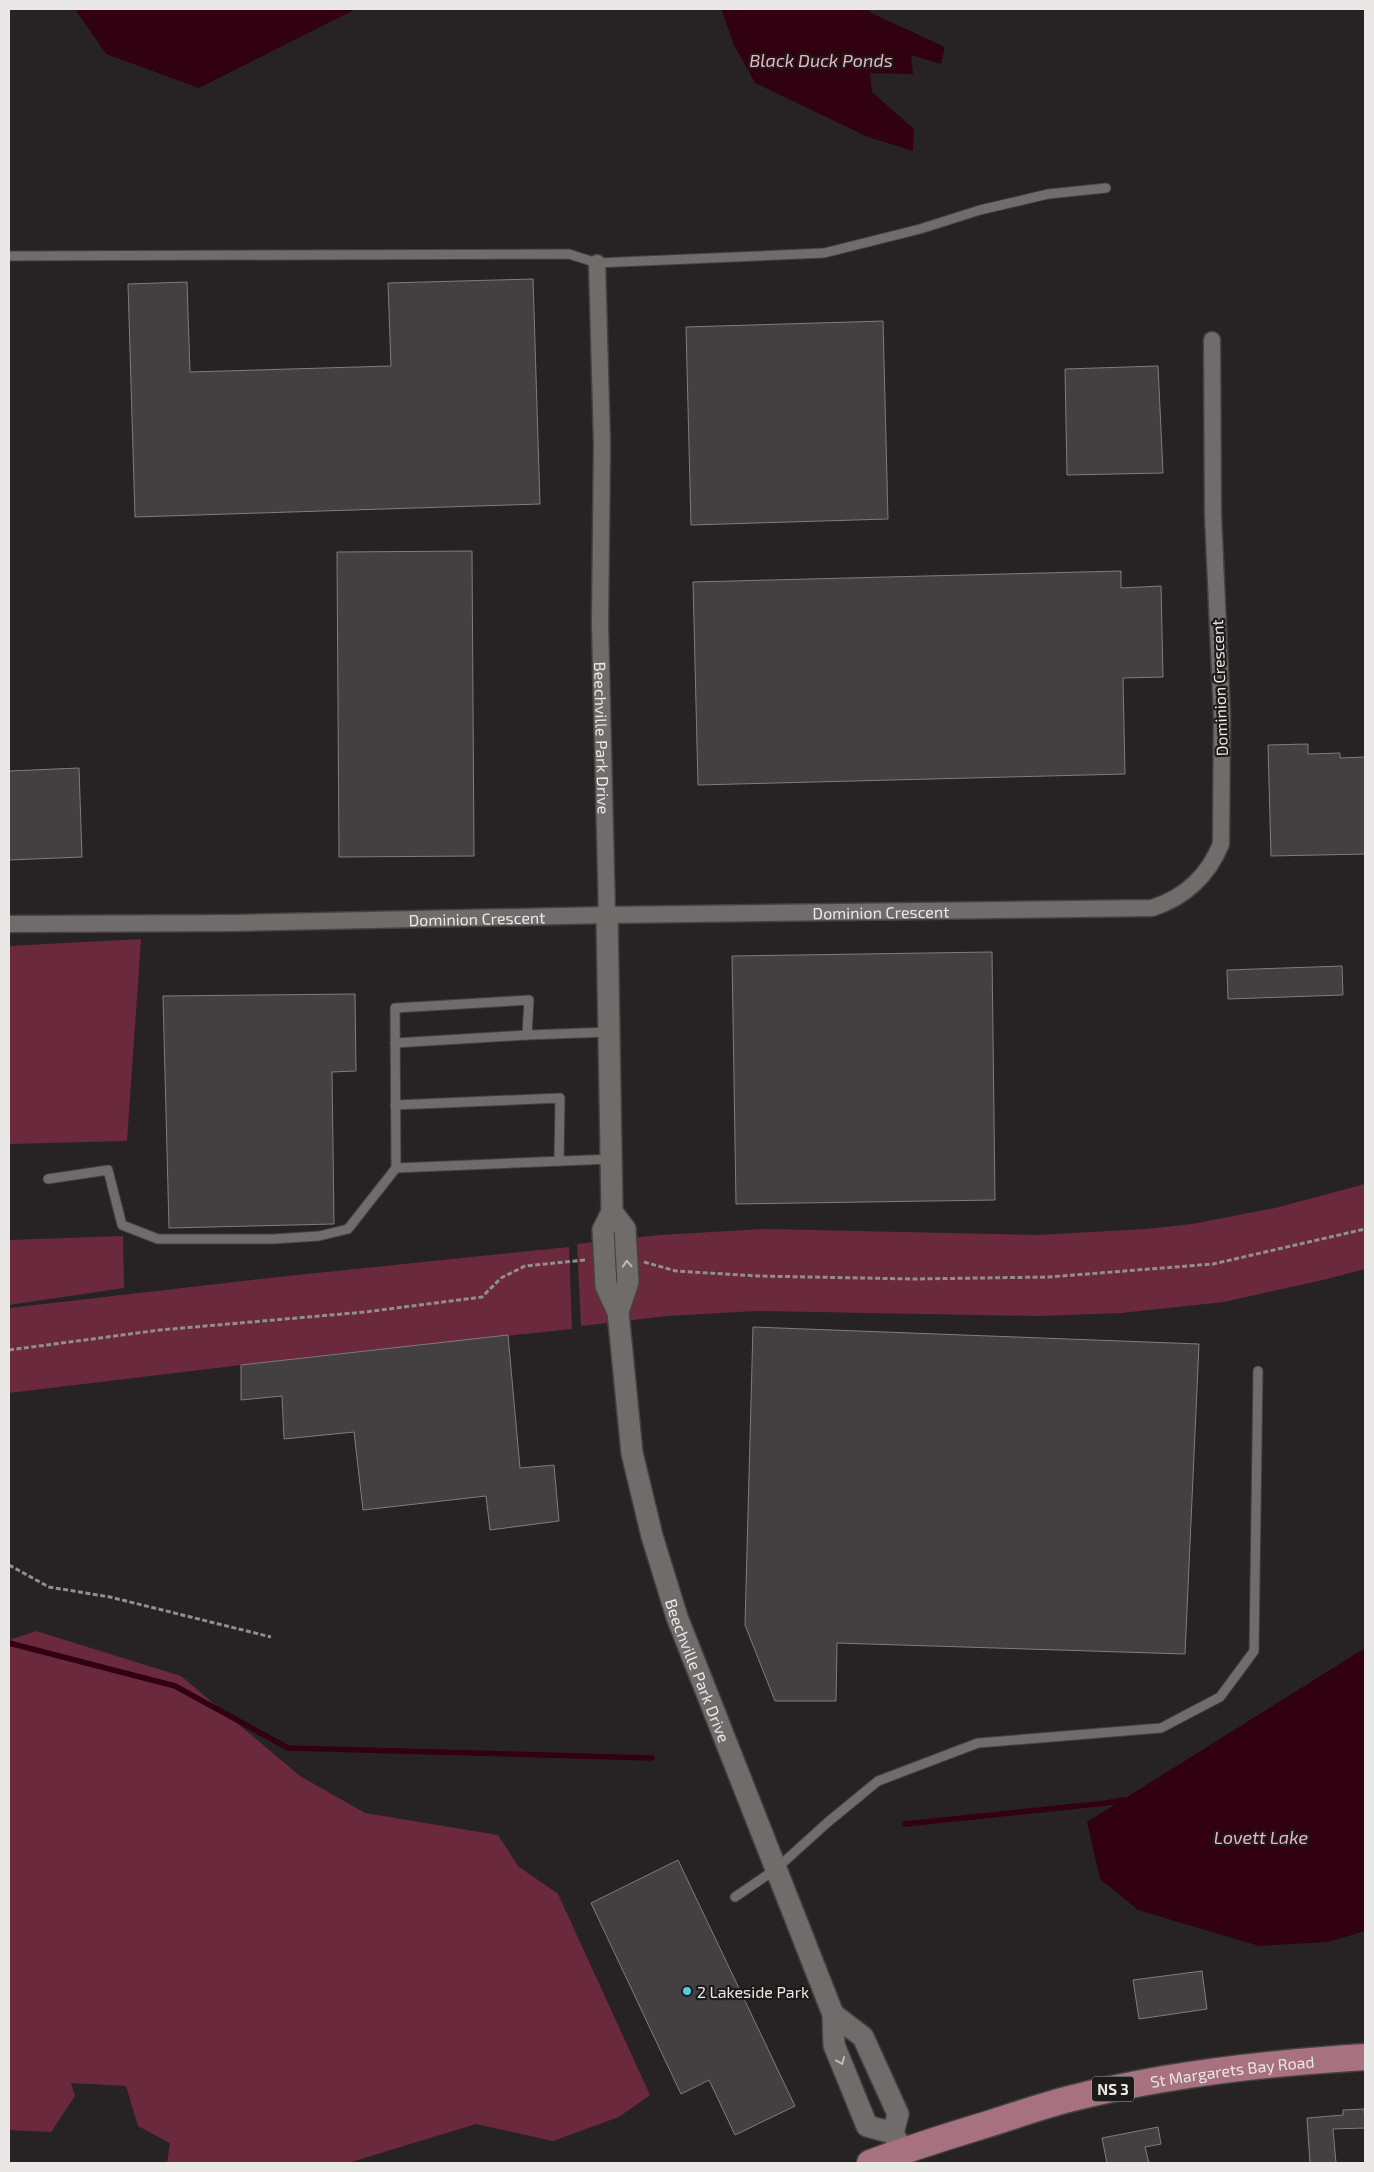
<svg xmlns="http://www.w3.org/2000/svg" width="1374" height="2172" viewBox="0 0 1374 2172" font-family="'Exo 2',sans-serif">
  <style>
    .green { fill: #6a293c }
    .water { fill: #310011 }
    .lines { fill: none; stroke-linecap: round; stroke-linejoin: round }
    .stream { stroke: #310011; stroke-width: 5.5 }
    .building { fill: #444041; stroke: #807b7c }
    .service-casing { stroke: #444141; stroke-width: 11 }
    .minor-casing { stroke: #444141; stroke-width: 19 }
    .tertiary-casing { stroke: #444141; stroke-width: 24 }
    .primary-casing { stroke: #444141; stroke-width: 29 }
    .path { stroke: #918e8e; stroke-width: 3; stroke-dasharray: 5 2.5; stroke-linecap: butt }
    .service { stroke: #706c6c; stroke-width: 9 }
    .minor { stroke: #706c6c; stroke-width: 16 }
    .tertiary { stroke: #706c6c; stroke-width: 21 }
    .primary { stroke: #a7717f; stroke-width: 26 }
    .oneway { stroke: #bfbcbc }
    .poi-dot { fill: #57c9e2; stroke: #1d1a1a; stroke-width: 2 }
    .labels { text-anchor: middle; dominant-baseline: central; stroke-width: 4.5; stroke-linejoin: round; paint-order: stroke }
    .shield { fill: #1d1a1a; stroke: #acaaaa; stroke-width: 1 }
    .shield-label { font-size: 15px; font-weight: bold; fill: #eae7e7 }
    .street-label { font-size: 16px; fill: #eae7e7; stroke: #1d1a1a }
    .poi-label { font-size: 16px; fill: #eae7e7; stroke: #1d1a1a; text-anchor: start }
    .water-label { font-size: 18px; font-style: italic; fill: #f5b0c0; stroke: #1d1a1a }
  </style>
  <rect width="100%" height="100%" fill="#272324"/>
  <g class="green">
    <polygon points="141,939 127,1141 9,1144 9,946"/>
    <polygon points="1365,1184 1365,1269 1323,1280 1224,1302 1121,1313 1039,1316 756,1311 667,1316 581,1326 577,1244 659,1235 765,1229 1037,1235 1145,1229 1192,1224 1275,1208"/>
    <polygon points="123,1236 124,1288 9,1305 9,1240"/>
    <polygon points="569,1247 572,1329 315,1356 9,1393 9,1308 278,1277"/>
    <polygon points="36,1631 181,1676 300,1776 365,1813 498,1835 518,1866 558,1894 650,2095 619,2117 553,2141 476,2124 348,2163 167,2163 170,2143 138,2126 126,2086 71,2083 75,2096 51,2132 9,2130 9,1640"/>
  </g>
  <g class="water">
    <polygon points="75,9 356,9 199,88 106,54"/>
    <polygon points="721,9 869,9 871,13 945,47 941,64 911,55 913,74 870,73 872,92 914,129 913,151 868,137 755,83 734,45"/>
    <polygon points="1365,1648 1365,1931 1328,1942 1259,1946 1138,1910 1100,1879 1087,1822"/>
  </g>
  <g class="lines">
    <g class="stream">
      <polyline points="9,1643 175,1686 288,1748 652,1758"/>
      <polyline points="905,1824 1106,1803 1123,1800"/>
    </g>
  </g>
  <g class="building">
    <polygon points="533,279 540,504 135,517 128,284 187,282 190,372 391,366 388,283"/>
    <polygon points="883,321 888,519 691,525 686,327"/>
    <polygon points="1158,366 1163,473 1067,475 1065,369"/>
    <polygon points="472,551 474,856 339,857 337,552"/>
    <polygon points="1121,571 1121,588 1161,586 1163,677 1123,678 1125,774 698,785 693,582"/>
    <polygon points="1308,744 1308,754 1340,753 1340,758 1365,757 1365,854 1271,856 1268,745"/>
    <polygon points="79,768 82,857 9,860 9,771"/>
    <polygon points="992,952 995,1200 736,1204 732,956"/>
    <polygon points="1342,966 1343,995 1228,999 1227,970"/>
    <polygon points="355,994 356,1071 332,1072 334,1224 169,1228 163,996"/>
    <polygon points="753,1327 1199,1344 1185,1654 837,1643 836,1701 775,1701 745,1625"/>
    <polygon points="508,1335 520,1468 554,1465 559,1521 490,1530 486,1496 363,1510 354,1432 284,1439 282,1396 241,1400 241,1365"/>
    <polygon points="678,1860 795,2106 735,2135 709,2080 681,2094 591,1903"/>
    <polygon points="1202,1971 1207,2009 1139,2019 1133,1980"/>
    <polygon points="1364,2109 1365,2128 1333,2129 1336,2163 1310,2163 1307,2118 1343,2115 1343,2110"/>
    <polygon points="1158,2127 1161,2144 1145,2147 1149,2163 1107,2163 1102,2138"/>
  </g>
  <g class="lines">
    <defs>
      <g id="service">
        <polyline points="9,256 569,254 597,263 824,253 920,229 980,210 1048,194 1106,188"/>
        <polyline points="609,1032 527,1035 529,1000 395,1008 396,1168 611,1159"/>
        <polyline points="395,1043 527,1035"/>
        <polyline points="395,1105 560,1098 559,1161"/>
        <polyline points="48,1179 108,1170 122,1225 158,1239 273,1239 319,1236 348,1229 396,1168"/>
        <polyline points="735,1897 776,1869 828,1822 878,1781 978,1743 1161,1728 1220,1697 1254,1651 1258,1371"/>
      </g>
      <g id="minor">
        <path id="s1" d="M597,263L602,444L600,624L607,915"/>
        <path id="s2" d="M9,924L236,923L607,915L1152,908C1184,898 1208,876 1221,844L1222,716L1213,515L1212,340"/>
      </g>
      <g id="tertiary">
        <path id="s3" d="M607,915L612,1212L603,1230L606,1286L618,1312L632,1453L652,1536L677,1617L833,2014L834,2045L867,2126L893,2133"/>
        <polyline points="612,1212 625,1229 628,1282 618,1312"/>
        <polyline points="833,2014 863,2037 898,2114 893,2133 899,2144"/>
      </g>
      <g id="primary">
        <path id="s4" d="M870,2163C905,2150 939,2139 975,2128C1006,2119 1037,2107 1069,2099C1166,2074 1266,2063 1365,2057"/>
      </g>
    </defs>
    <use href="#service" class="service-casing"/>
    <use href="#minor" class="minor-casing"/>
    <use href="#tertiary" class="tertiary-casing"/>
    <use href="#primary" class="primary-casing"/>
    <g class="path">
      <polyline points="644,1262 676,1271 758,1276 913,1279 1049,1277 1213,1264 1365,1229"/>
      <polyline points="9,1350 160,1330 365,1312 482,1297 501,1278 525,1266 586,1260"/>
      <polyline points="9,1565 49,1587 110,1597 271,1637"/>
    </g>
    <use href="#service" class="service"/>
    <use href="#minor" class="minor"/>
    <use href="#tertiary" class="tertiary"/>
    <use href="#primary" class="primary"/>
  </g>
  <defs><path id="oneway-chevron" d="M-2-3.5L2.5 0L-2 3.5" fill="none" stroke-width="1.6" stroke-linecap="round" stroke-linejoin="round" transform="scale(1.25)"/></defs>
  <g class="oneway">
    <use href="#oneway-chevron" transform="translate(627 1264) rotate(-94)"/>
    <use href="#oneway-chevron" transform="translate(841 2061) rotate(67)"/>
  </g>
  <circle class="poi-dot" cx="687" cy="1991" r="5"/>
  <g class="labels">
    <rect class="shield" x="1092" y="2076.5" width="42" height="25" rx="4"/>
    <g class="shield-label">
      <text x="1113" y="2089">NS 3</text>
    </g>
    <g class="street-label">
      <text transform="translate(1219 688) rotate(-92)">Dominion Crescent</text>
      <text stroke="none"><textPath href="#s1" startOffset="475">Beechville Park Drive</textPath></text>
      <text stroke="none"><textPath href="#s2" startOffset="872">Dominion Crescent</textPath></text>
      <text stroke="none"><textPath href="#s2" startOffset="468">Dominion Crescent</textPath></text>
      <text stroke="none"><textPath href="#s3" startOffset="771">Beechville Park Drive</textPath></text>
      <text stroke="none"><textPath href="#s4" startOffset="375">St Margarets Bay Road</textPath></text>
    </g>
    <g class="poi-label">
      <text x="697" y="1991">2 Lakeside Park</text>
    </g>
    <g class="water-label">
      <text x="821" y="60">Black Duck Ponds</text>
      <text x="1261" y="1837">Lovett Lake</text>
    </g>
  </g>
  <rect width="1374" height="2172" fill="none" stroke="#eae7e7" stroke-width="20"/>
</svg>
